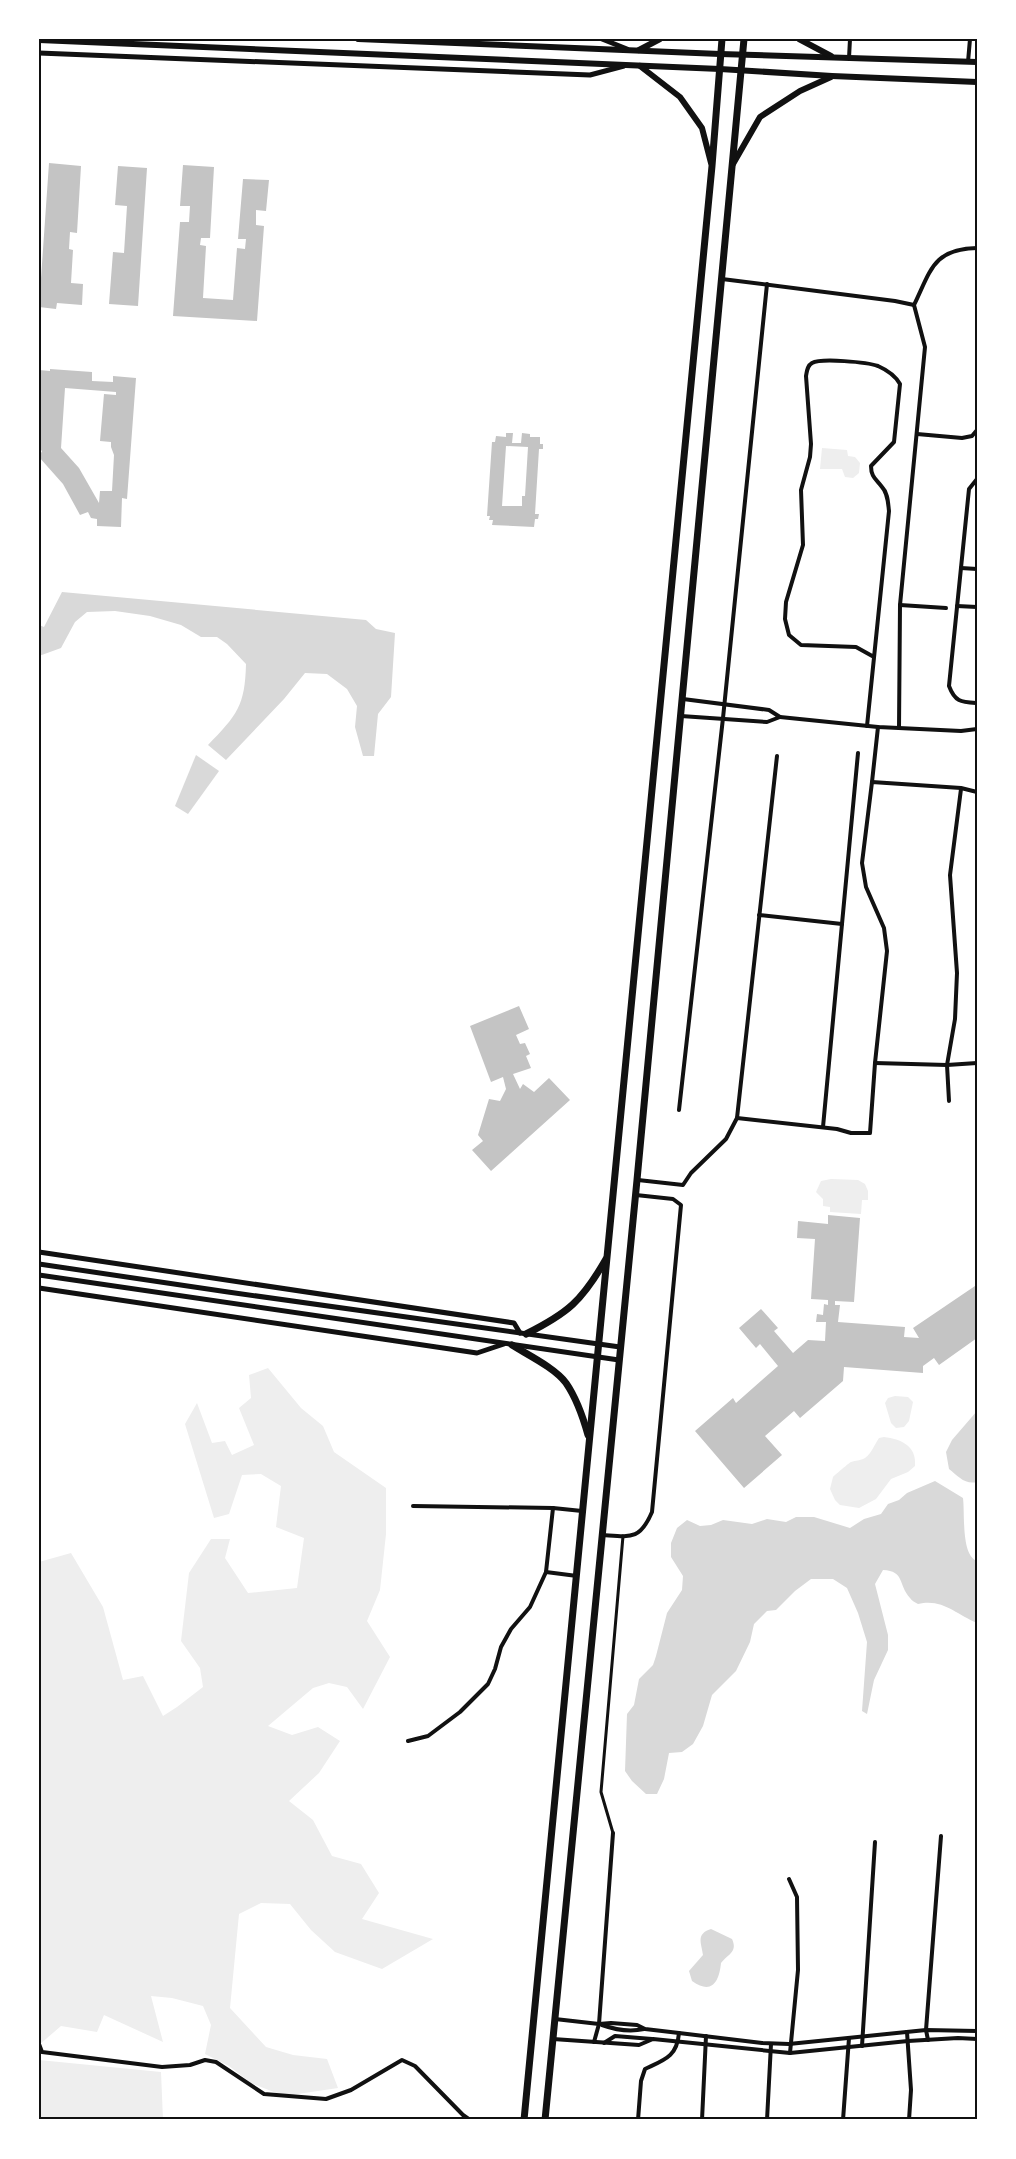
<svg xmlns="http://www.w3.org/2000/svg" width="1016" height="2159" viewBox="0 0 1016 2159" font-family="'Alegreya Sans',sans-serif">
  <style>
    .green { fill: #eee }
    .water { fill: #d9d9d9 }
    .building { fill: #c4c4c4; fill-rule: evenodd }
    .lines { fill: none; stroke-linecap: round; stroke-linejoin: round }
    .pedestrian { stroke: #111; stroke-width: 3 }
    .minor { stroke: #111; stroke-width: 4 }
    .tertiary { stroke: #111; stroke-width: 5 }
    .secondary { stroke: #111; stroke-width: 5 }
    .primary { stroke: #111; stroke-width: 6 }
    .trunk { stroke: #111; stroke-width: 7 }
    .neatline { fill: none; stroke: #111; stroke-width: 2 }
  </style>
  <rect width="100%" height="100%" fill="#fff"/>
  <g class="green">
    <polygon points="822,448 847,450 848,456 855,457 860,463 859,473 853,478 845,477 842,469 820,469"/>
    <polygon points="831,1179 858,1180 865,1184 868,1191 868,1200 862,1200 861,1214 830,1212 830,1207 823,1206 823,1199 816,1192 821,1181"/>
    <polygon points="268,1368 301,1408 323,1426 334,1452 386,1488 386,1534 380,1590 367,1621 390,1657 363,1709 347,1687 329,1683 313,1688 268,1726 292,1735 318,1727 340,1741 319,1773 289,1801 313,1820 332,1856 361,1864 379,1893 362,1919 433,1939 382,1969 335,1952 311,1930 290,1904 261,1903 239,1914 230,2008 266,2047 293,2055 327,2059 338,2088 284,2096 251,2083 229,2066 205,2054 211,2025 203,2006 172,1998 151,1996 163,2042 104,2015 97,2032 61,2026 39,2045 39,1562 71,1553 103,1607 123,1680 143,1676 163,1716 177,1707 203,1687 200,1668 181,1641 189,1573 211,1539 230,1539 225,1558 248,1593 297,1588 304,1538 276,1527 281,1486 261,1474 242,1475 229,1514 214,1518 185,1424 197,1403 212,1443 225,1441 232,1455 254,1445 239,1408 251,1398 249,1375"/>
    <polygon points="895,1396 908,1397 913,1402 909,1421 904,1427 896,1428 891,1423 885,1403 888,1398"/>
    <path d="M884,1437C901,1439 917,1446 915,1466L908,1472L891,1479L876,1499L859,1508L840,1505L835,1500L830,1489L833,1477C836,1474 849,1463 851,1462C856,1460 860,1461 865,1458C872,1453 874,1445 879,1438Z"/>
    <polygon points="39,2060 161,2072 163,2120 39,2120"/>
  </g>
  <g class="water">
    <path d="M62,592L366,620L376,629L395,633L391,697L378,714L374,756H363L355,727L357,706L347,689L327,674L305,673L284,699L226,760L208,745C237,715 245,706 246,664L227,644L217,637H201L181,625L150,616L115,611L87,612L75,622L61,648L39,656V625L44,627Z"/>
    <polygon points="196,755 219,771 188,814 175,806"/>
    <path d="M977,1411V1482C965,1485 958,1476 949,1469L946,1452L952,1440Z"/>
    <path d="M935,1481L963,1498C965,1515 961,1555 977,1561V1623C956,1614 942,1598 918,1604C915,1602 912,1601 910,1598C898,1585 905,1571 883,1570L875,1584L888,1635V1650L874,1680L867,1714L862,1711L867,1642L858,1613L847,1588L833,1579H811L795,1591L776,1610L767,1611L754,1624L750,1642L736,1671L712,1695L703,1726L693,1744L682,1752L669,1753L664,1779L657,1794H646L632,1781L625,1771L627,1714L634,1705L639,1679L653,1665L656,1656L667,1613L682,1590L683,1576L671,1557V1543L677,1528L687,1520L700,1526L711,1525L723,1520L752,1524L767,1519L786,1522L796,1517H814L850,1528L864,1519L881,1514L888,1504L899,1500L907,1493Z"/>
    <path d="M711,1929L732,1939C738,1952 728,1954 721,1963C719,1982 712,1995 692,1981L689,1971L703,1955C702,1944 695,1934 711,1929Z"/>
  </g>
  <g class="building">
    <polygon points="49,163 81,166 77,233 70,232 69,249 73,250 71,283 83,284 82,305 57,303 56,309 39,307"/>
    <polygon points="183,165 214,167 210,238 201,238 200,245 206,246 203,298 233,300 237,248 245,249 246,239 238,239 243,179 269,180 266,211 256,210 256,225 264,226 257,321 173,316 180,222 189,222 190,206 180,206"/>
    <polygon points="118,166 147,168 138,306 109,304 113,252 124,253 127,206 115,205"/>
    <path d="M50,369L92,372V381L113,382V376L136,378L127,499L122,498L121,527L97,526V519L91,518L88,512L80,515L63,484L39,457L42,451L39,448V370L50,371ZM65,388L116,392V395L104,394L100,441L111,442V447L114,455L112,491H100L99,503L79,468L61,448Z"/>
    <path d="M506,433H513L512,443H521L522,433L530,434V437H540V444H543V449H539L535,514H539L538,519H535L534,527L492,525L493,520H489L490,516H487L492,442H495L496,436L506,437ZM506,446L528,447L525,496H522V506H502Z"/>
    <polygon points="519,1006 529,1029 516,1035 520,1044 525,1043 530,1054 526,1056 531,1068 513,1074 520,1089 523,1084 534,1092 549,1078 570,1100 491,1171 472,1150 483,1141 478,1135 489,1099 500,1101 506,1089 503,1077 491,1082 470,1026"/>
    <polygon points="828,1215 860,1218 854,1302 835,1301 835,1305 840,1305 838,1322 905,1327 904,1337 919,1338 913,1328 975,1286 977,1289 977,1338 939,1365 934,1358 923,1366 923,1373 844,1367 843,1381 800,1418 794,1411 765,1436 782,1455 744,1488 695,1431 733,1398 736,1403 778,1366 760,1344 756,1348 739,1328 761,1309 778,1328 774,1331 793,1353 808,1340 825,1341 826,1322 816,1322 817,1314 823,1315 824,1304 828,1305 828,1300 811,1299 815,1239 797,1238 798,1221 828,1224"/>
  </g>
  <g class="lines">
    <polyline class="pedestrian" points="613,1833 601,1792 623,1536"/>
    <g class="minor">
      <polyline points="849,58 850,39"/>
      <polyline points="968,62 970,39"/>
      <polyline points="722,279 895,301 914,305 925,347 900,605 899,728"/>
      <path d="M914,305C931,270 933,249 977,248"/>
      <polyline points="917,434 962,438 972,436 977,430"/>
      <path d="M977,479L969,489L949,686C955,702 961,702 977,703"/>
      <polyline points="961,568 977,569"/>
      <polyline points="900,605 946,608"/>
      <polyline points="957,606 977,607"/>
      <polyline points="681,716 767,722 780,717 769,710 683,699"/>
      <polyline points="780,717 878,727 961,731 977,729"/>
      <path d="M867,726L889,511C888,503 888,493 882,487C876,479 871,477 871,466L894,442L900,384C895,375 887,370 878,366C867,362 821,358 812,363C807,366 807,371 806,376L811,444L810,457L801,490L803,545L786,602L785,619L789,635L801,645L856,647L874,657"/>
      <polyline points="872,782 878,727"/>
      <polyline points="759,915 842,924"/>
      <polyline points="875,1063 947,1065 977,1063"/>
      <polyline points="949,1101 947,1065 955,1019 957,973 950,875 961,789"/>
      <polyline points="679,1110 723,718 767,284"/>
      <polyline points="737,1118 777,756"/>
      <polyline points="823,1127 858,753"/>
      <polyline points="638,1180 683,1185 691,1173 726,1139 737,1118 837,1129 851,1133 870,1133 875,1063 887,951 884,928 866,887 862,863 872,782 961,788 977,792"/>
      <polyline points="413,1506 553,1508 582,1511"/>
      <path d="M603,1535C631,1537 640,1540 652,1512L681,1205L673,1199L636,1195"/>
      <polyline points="546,1572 577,1576"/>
      <polyline points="408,1741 428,1736 460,1712 488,1684 495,1669 501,1647 511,1629 530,1607 546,1572 553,1508"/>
      <polyline points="789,1879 797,1897 798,1970 790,2053"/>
      <polyline points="555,2019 599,2024 611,2023 637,2025 645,2029 679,2033 762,2043 789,2044 926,2030 977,2031"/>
      <path d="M602,2025C616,2030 630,2032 644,2029"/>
      <polyline points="907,2032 911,2090 909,2120"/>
      <polyline points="553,2039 639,2045 653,2039 790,2053 908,2041 958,2038 977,2039"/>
      <polyline points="928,2040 926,2030 941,1836"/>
      <polyline points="594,2042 599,2024 613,1833"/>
      <polyline points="604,2043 615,2036 652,2039"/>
      <polyline points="39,2044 42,2052 162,2067 190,2065 205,2060 216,2062 264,2094 326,2099 351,2090 402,2060 415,2066 463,2115 470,2120"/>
      <polyline points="862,2046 875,1842"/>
      <path d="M638,2120L641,2081L645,2069C664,2060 677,2057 679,2033"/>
      <polyline points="702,2120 706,2036"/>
      <polyline points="767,2120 771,2044"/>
      <polyline points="843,2120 849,2038"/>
    </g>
    <g class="tertiary">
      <polyline points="602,39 627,49"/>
      <polyline points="39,53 590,75 624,66"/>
      <polyline points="39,1252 514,1323 520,1333"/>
      <polyline points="39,1288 477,1353 504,1344"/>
    </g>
    <g class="secondary">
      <polyline points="39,1264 228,1292 620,1347"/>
      <polyline points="39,1275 619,1360"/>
    </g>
    <g class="primary">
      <polyline points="358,39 720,54 977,62"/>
      <polyline points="799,39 831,56"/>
      <polyline points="39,40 720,69 832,76 977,82"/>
      <polyline points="639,50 660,39"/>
      <polyline points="640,66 680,97 702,128 711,163"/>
      <polyline points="733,164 760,117 800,91 831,77"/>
    </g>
    <g class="trunk">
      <path d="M526,1334C568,1313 582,1301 606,1259"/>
      <path d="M512,1345C528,1355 555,1368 566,1383C577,1399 583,1417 588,1435"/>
      <polyline points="524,2120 712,166 722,39"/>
      <polyline points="545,2120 637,1180 744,39"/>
    </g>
  </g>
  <rect width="1016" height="2159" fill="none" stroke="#ffffff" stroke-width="81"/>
  <rect x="40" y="40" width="936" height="2078" class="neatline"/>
</svg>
